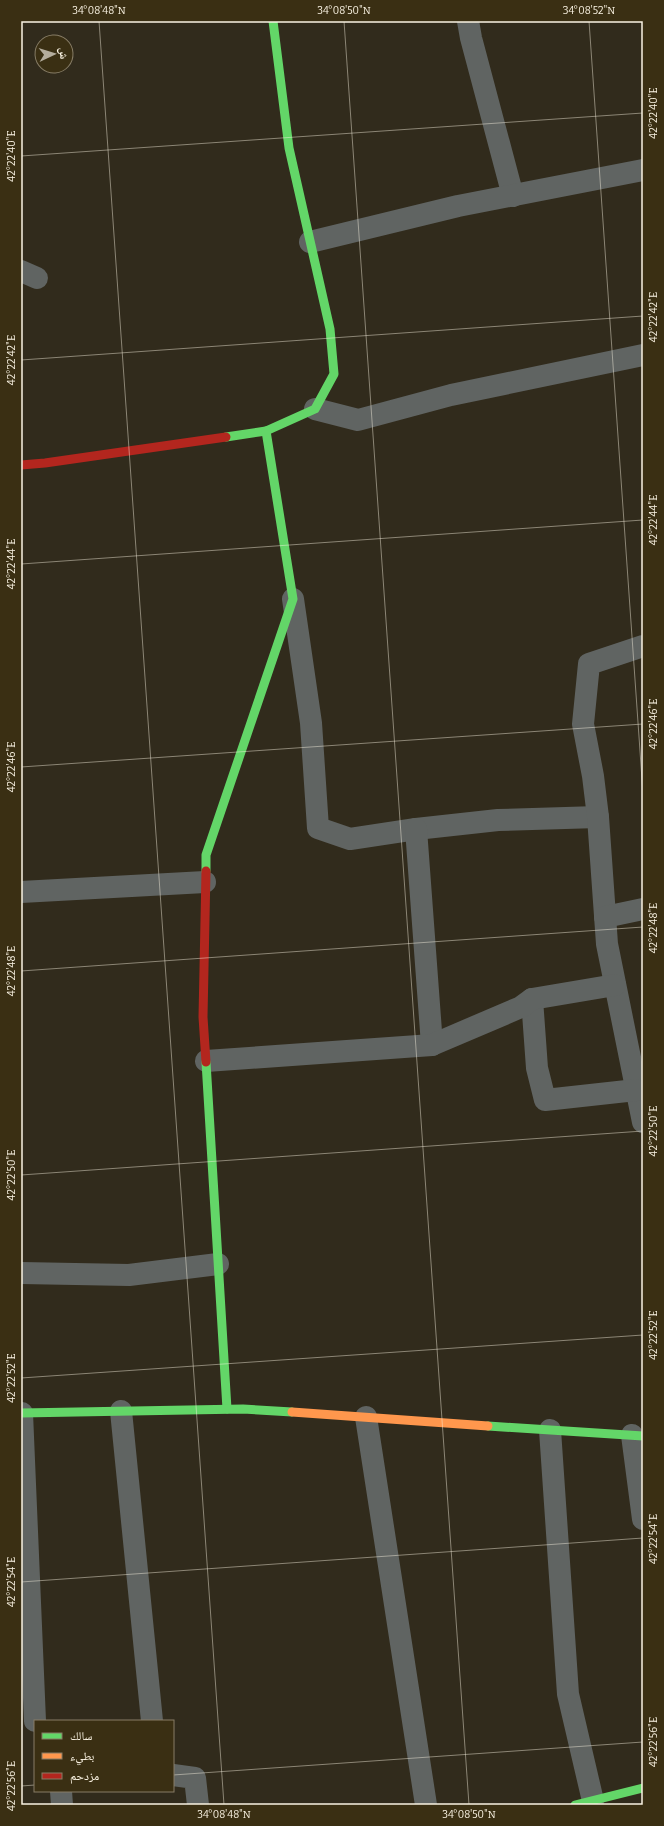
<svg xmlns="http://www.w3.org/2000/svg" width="664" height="1826" viewBox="0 0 664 1826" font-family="Bitter,'Noto Naskh Arabic',serif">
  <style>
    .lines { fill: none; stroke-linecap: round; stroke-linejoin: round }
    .street { stroke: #606462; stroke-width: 22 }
    .fast { stroke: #63d668; stroke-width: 9 }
    .slow { stroke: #ff974d; stroke-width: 9 }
    .jam { stroke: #b3261e; stroke-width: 9 }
    .ticks { fill: none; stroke: #faf3e3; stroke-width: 1; stroke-opacity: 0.45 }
    .neatline { fill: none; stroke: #faf3e3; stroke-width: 1.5 }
    .ticks-label { font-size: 10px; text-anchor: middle; fill: #faf3e3 }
  </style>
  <rect width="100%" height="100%" fill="#312b1c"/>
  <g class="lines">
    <g class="street">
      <polyline points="468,21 471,38 513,196"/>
      <polyline points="310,242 458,206 643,170"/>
      <polyline points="21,271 37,278"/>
      <polyline points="315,409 358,420 451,395 643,355"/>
      <polyline points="293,599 311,723 318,828 350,839 416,829 498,820 598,817"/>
      <polyline points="643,646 589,664 583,724 593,776 598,817 607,944 643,1122"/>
      <polyline points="416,829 432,1045"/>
      <polyline points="21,892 205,882"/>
      <polyline points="605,917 643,909"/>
      <polyline points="532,999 537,1068 545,1100 636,1090"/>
      <polyline points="206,1061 432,1045 521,1007 532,999 615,985"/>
      <polyline points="21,1273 129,1275 218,1264"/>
      <polyline points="121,1411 152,1721"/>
      <polyline points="22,1413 35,1721"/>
      <polyline points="366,1417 426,1805"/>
      <polyline points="550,1430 568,1694 593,1801"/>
      <polyline points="632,1435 643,1519"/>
      <polyline points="173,1775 195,1778 198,1805"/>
      <polyline points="61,1791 62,1805"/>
    </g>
    <g class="fast">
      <polyline points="226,437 266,431 315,409 334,374 330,329 289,148 273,21"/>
      <polyline points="206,871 206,855 293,599 266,431"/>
      <polyline points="206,1062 227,1409"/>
      <polyline points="21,1413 243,1409 292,1412"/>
      <polyline points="488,1426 643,1436"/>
      <polyline points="575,1805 643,1788"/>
    </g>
    <polyline class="slow" points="292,1412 488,1426"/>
    <g class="jam">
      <polyline points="21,465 45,463 226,437"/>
      <polyline points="206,871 203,1017 206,1062"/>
    </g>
  </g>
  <path class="ticks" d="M99,21L224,1805M344,21L469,1805M589,21L643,794M21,156L643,113M21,360L643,316M21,564L643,520M21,767L643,724M21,971L643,927M21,1175L643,1131M21,1378L643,1335M21,1582L643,1538M173,1775L643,1742M21,1786L35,1785"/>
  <rect width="664" height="1826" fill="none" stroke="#3a2f13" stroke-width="44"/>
  <rect x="34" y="1720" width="140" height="72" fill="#3a2f13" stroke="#877d66"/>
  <rect x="42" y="1733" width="20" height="6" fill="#63d668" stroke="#877d66"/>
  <text x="70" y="1740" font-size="12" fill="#faf3e3">سالك</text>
  <rect x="42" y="1753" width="20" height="6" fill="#ff974d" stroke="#877d66"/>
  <text x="70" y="1760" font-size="12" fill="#faf3e3">بطيء</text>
  <rect x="42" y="1773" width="20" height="6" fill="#b3261e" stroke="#877d66"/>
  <text x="70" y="1780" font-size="12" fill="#faf3e3">مزدحم</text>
  <g transform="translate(54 54) rotate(86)"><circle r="19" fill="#3a2f13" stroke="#877d66"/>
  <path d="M0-3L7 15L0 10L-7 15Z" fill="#b4ad9d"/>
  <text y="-6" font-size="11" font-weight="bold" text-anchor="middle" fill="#faf3e3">ش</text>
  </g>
  <rect x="22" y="22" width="620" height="1782" class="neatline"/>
  <g class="ticks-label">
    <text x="99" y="14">34°08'48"N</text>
    <text x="344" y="14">34°08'50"N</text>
    <text x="589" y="14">34°08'52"N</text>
    <text transform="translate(653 113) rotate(-90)" y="4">42°22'40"E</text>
    <text transform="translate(11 156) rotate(-90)" y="4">42°22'40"E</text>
    <text transform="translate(653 317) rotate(-90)" y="4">42°22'42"E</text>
    <text transform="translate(11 360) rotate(-90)" y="4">42°22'42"E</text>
    <text transform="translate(653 520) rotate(-90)" y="4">42°22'44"E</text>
    <text transform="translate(11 564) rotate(-90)" y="4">42°22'44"E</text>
    <text transform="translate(653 724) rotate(-90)" y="4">42°22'46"E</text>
    <text transform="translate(11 767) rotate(-90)" y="4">42°22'46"E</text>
    <text transform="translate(653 928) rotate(-90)" y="4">42°22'48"E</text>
    <text transform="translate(11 971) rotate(-90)" y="4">42°22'48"E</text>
    <text transform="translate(653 1131) rotate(-90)" y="4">42°22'50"E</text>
    <text transform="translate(11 1175) rotate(-90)" y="4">42°22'50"E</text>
    <text transform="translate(653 1335) rotate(-90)" y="4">42°22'52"E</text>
    <text transform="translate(11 1378) rotate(-90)" y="4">42°22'52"E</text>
    <text transform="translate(653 1539) rotate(-90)" y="4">42°22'54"E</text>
    <text transform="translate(11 1582) rotate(-90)" y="4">42°22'54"E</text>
    <text transform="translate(653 1742) rotate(-90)" y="4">42°22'56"E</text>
    <text transform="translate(11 1786) rotate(-90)" y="4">42°22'56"E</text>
    <text x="224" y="1818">34°08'48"N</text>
    <text x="469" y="1818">34°08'50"N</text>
  </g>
</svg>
